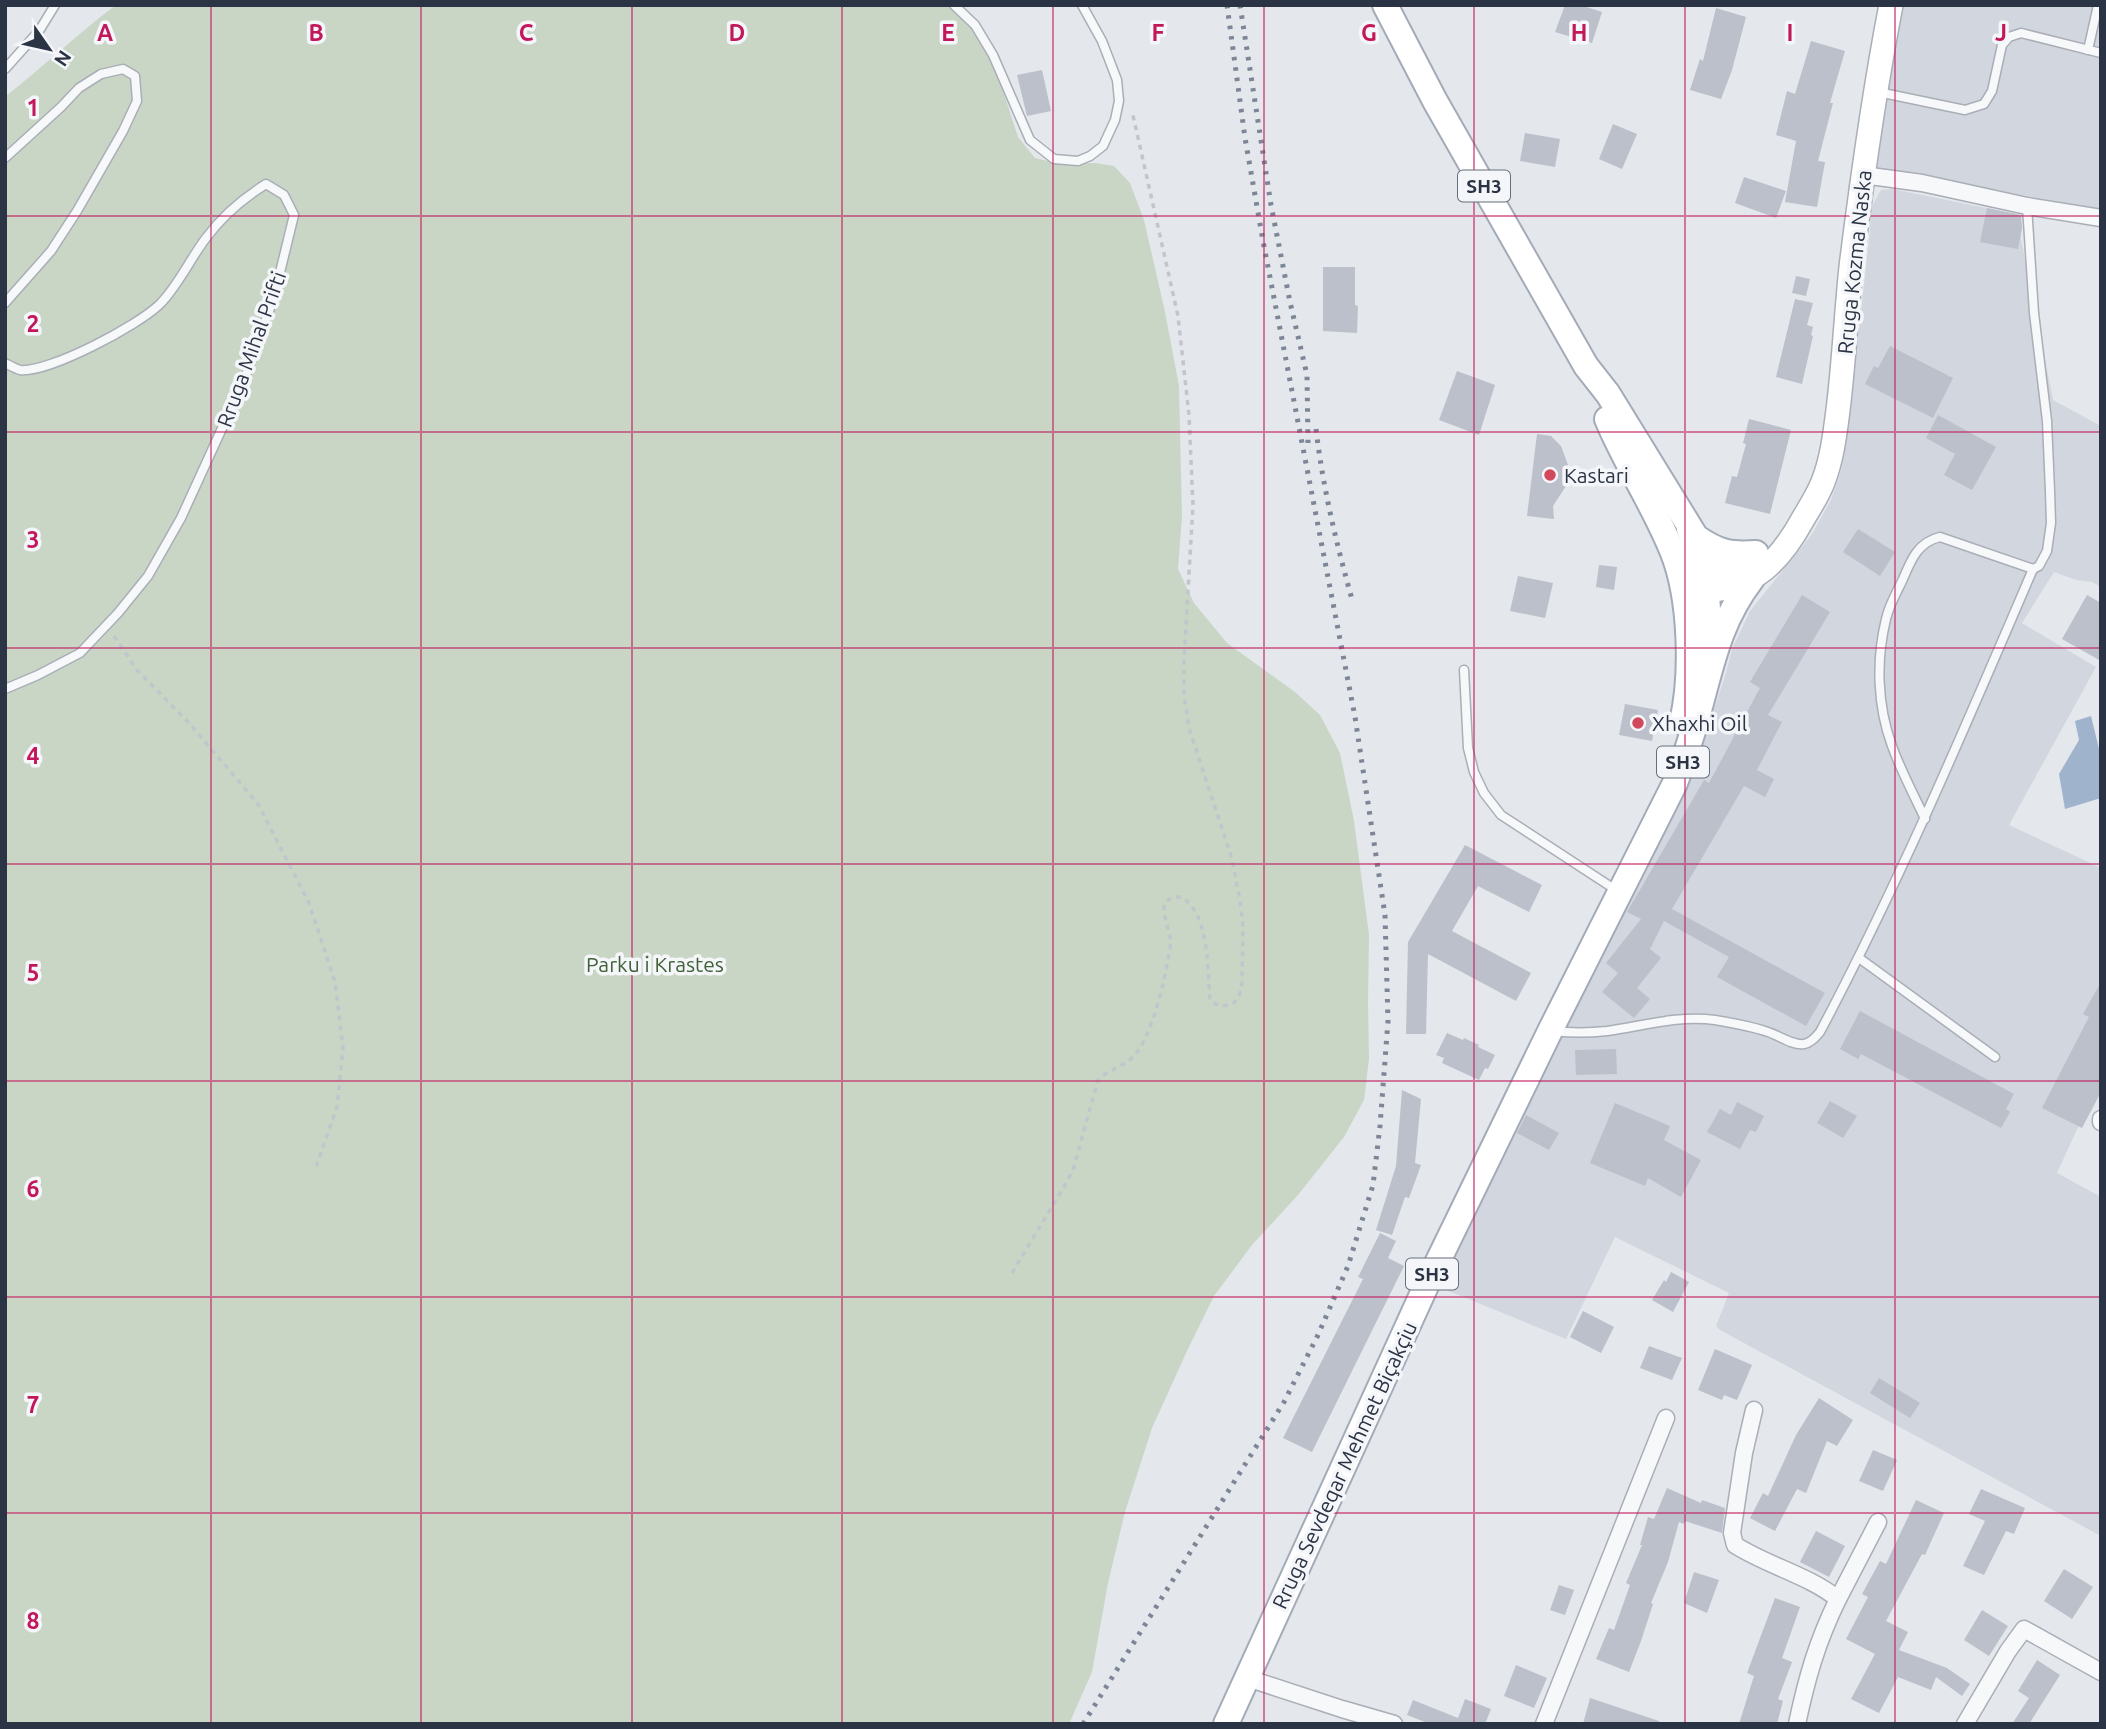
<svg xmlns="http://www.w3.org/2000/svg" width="2106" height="1729" viewBox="0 0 2106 1729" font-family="Ubuntu,sans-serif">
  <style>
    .built { fill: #d2d6de }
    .green { fill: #c9d6c5 }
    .water { fill: #9fb4cc }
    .building { fill: #bbc0ca }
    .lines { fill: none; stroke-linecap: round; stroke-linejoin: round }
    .lane-casing { stroke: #a9aeb7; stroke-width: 11 }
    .street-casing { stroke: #a9aeb7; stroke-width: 19 }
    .secondary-casing { stroke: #a9aeb7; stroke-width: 26 }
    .primary-casing { stroke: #a3abb8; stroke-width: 28 }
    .path { stroke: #c2c5cb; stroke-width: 3.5; stroke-dasharray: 5 5; stroke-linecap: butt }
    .lane { stroke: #f7f8fa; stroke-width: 8 }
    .street { stroke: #f7f8fa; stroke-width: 16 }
    .secondary { stroke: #fff; stroke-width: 23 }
    .primary { stroke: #fff; stroke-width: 24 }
    .rail { stroke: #7d8696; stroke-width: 5; stroke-dasharray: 3.5 7; stroke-linecap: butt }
    .grid { fill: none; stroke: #c2185b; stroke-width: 2; stroke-opacity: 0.55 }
    .poi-dot { fill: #d1495b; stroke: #f4f6f9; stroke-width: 2.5 }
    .labels { text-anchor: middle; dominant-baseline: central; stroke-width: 7; stroke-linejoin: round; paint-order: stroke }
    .shield { fill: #f4f6f9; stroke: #676e7b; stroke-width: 2 }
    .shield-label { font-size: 19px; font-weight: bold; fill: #2b3445 }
    .street-label { font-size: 21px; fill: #2b3445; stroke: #f4f6f9 }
    .poi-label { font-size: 21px; fill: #2b3445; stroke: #f4f6f9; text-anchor: start }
    .park-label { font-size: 21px; fill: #3f6138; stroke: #f4f6f9 }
    .grid-label { font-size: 23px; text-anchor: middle; font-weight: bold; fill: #c2185b; stroke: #f4f6f9; stroke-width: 7; stroke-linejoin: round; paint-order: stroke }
  </style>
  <rect width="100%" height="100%" fill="#e4e7ec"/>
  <g class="built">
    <polygon points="1900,5 2101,5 2101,210 1874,167"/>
    <polygon points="1892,189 2016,214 2053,400 2101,426 2101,587 2092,582 2076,580 2054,572 2022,623 2096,667 2009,825 2101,868 2101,1077 2057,1173 2101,1197 2101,1536 1720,1330 1716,1326 1729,1293 1615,1237 1566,1339 1439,1287 1698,758 1726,673 1732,649 1750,611 1812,534 1831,500 1841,471 1846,444 1870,231 1871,208 1881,190"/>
  </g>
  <path class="green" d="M116,5H948L972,27L991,54L1018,137L1035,158L1061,164L1096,163L1114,166L1130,183L1144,220L1165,312L1179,386L1182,517L1178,569L1194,603L1227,643L1295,692L1320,715L1340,753L1354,821L1369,935L1368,1002L1369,1059L1364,1100L1344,1137L1298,1195L1252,1245L1214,1296L1187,1351L1152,1428L1125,1512L1108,1583L1092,1672L1069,1724H5V97C43,67 77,34 116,5Z"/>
  <polygon class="water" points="2091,716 2101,757 2101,798 2065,809 2059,774 2079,740 2075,721"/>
  <g class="building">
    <polygon points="1565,5 1580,5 1602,12 1592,43 1555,32"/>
    <polygon points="1716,8 1746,17 1732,70 1721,99 1690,90 1700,59 1703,61"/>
    <polygon points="1811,41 1845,51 1830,103 1833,103 1818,161 1825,162 1817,207 1785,202 1796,141 1776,135 1787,91 1795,94"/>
    <polygon points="1042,70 1051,111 1027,116 1017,75"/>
    <polygon points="1613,124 1637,134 1622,169 1599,159"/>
    <polygon points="1525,133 1560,139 1555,167 1520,161"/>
    <polygon points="1744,177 1786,191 1776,218 1735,203"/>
    <polygon points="1987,208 2021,215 2022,228 2018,249 1980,242"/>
    <polygon points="1323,267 1355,267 1355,305 1358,306 1357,333 1323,331"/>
    <polygon points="1796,276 1810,279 1806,296 1792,293"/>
    <polygon points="1795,299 1813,303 1807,325 1813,327 1811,335 1813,336 1802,384 1776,377"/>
    <polygon points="1890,346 1953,378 1933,418 1865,384 1874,366 1878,368"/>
    <polygon points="1457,371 1495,385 1479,435 1439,420"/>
    <polygon points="1938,415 1996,447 1972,490 1944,475 1955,454 1926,438"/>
    <polygon points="1749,419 1791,430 1770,514 1725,503 1732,476 1737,477 1746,444 1743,443"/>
    <polygon points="1537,434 1551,436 1561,446 1568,465 1566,486 1553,506 1554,519 1527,516"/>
    <polygon points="1858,529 1895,552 1880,576 1843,552"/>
    <polygon points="1599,565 1617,567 1614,590 1596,587"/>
    <polygon points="1518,576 1553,583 1545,618 1510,611"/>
    <polygon points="1802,595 1830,612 1768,715 1782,722 1757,770 1774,779 1765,797 1744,786 1672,909 1825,993 1806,1026 1717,977 1729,957 1664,921 1650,949 1661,958 1637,988 1650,999 1634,1018 1602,992 1618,973 1606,963 1641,919 1627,912 1704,780 1709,783 1760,688 1750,682"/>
    <polygon points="2087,595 2101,603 2101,661 2062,639"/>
    <polygon points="1625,704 1658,710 1652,741 1619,735"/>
    <polygon points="1465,845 1542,885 1529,912 1478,886 1452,931 1531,973 1516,1001 1428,954 1426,1034 1406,1034 1408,942"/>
    <polygon points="2101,982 2101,1092 2082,1128 2042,1108 2089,1017 2083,1014"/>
    <polygon points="1860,1011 2014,1094 2006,1109 2010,1112 2001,1128 1861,1054 1858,1059 1840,1049"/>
    <polygon points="1447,1033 1463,1040 1464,1038 1479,1045 1478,1047 1495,1055 1488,1069 1485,1068 1479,1080 1442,1063 1444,1058 1436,1055"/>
    <polygon points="1616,1049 1617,1074 1576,1075 1575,1050"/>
    <polygon points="1402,1090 1421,1099 1415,1163 1421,1165 1409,1198 1405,1197 1392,1235 1376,1230 1396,1166"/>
    <polygon points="1830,1101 1857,1116 1843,1138 1817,1123"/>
    <polygon points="1737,1102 1764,1116 1756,1132 1750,1130 1740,1149 1707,1132 1720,1109 1731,1115"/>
    <polygon points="1615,1103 1670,1126 1664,1140 1701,1160 1681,1197 1648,1178 1645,1186 1590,1163"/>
    <polygon points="1526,1115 1559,1133 1549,1150 1517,1133"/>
    <polygon points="1380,1233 1396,1241 1388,1258 1404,1266 1312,1452 1283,1438 1363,1279 1358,1277"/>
    <polygon points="1671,1272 1689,1282 1673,1312 1652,1300 1664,1280 1666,1282"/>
    <polygon points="1583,1311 1614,1327 1601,1353 1570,1337"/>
    <polygon points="1649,1346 1682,1358 1672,1380 1640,1368"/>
    <polygon points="1715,1349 1752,1365 1737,1400 1724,1395 1722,1400 1698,1390"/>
    <polygon points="1879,1378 1920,1403 1910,1418 1870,1393"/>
    <polygon points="1819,1398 1853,1420 1837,1446 1827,1441 1806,1493 1797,1489 1775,1531 1750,1518 1763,1493 1768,1496 1796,1435"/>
    <polygon points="1873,1450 1897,1460 1883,1491 1859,1481"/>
    <polygon points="1667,1488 1701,1503 1702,1500 1725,1508 1722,1533 1685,1521 1684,1524 1679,1522 1668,1562 1651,1603 1653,1604 1641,1641 1629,1672 1596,1659 1609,1628 1614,1630 1630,1585 1626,1583 1642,1545 1640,1545 1648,1517 1654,1519"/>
    <polygon points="1981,1489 2025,1508 2014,1534 2006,1531 1984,1575 1963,1566 1985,1521 1969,1514"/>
    <polygon points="1916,1500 1944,1513 1925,1555 1922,1554 1886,1621 1908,1632 1899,1650 1947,1668 1970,1684 1962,1696 1936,1677 1931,1690 1898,1677 1879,1713 1851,1699 1875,1654 1846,1639 1868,1597 1862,1594 1880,1561 1886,1564"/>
    <polygon points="1816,1531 1845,1546 1829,1577 1800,1562"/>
    <polygon points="2064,1569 2093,1587 2072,1619 2044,1601"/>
    <polygon points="1694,1572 1719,1580 1707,1613 1684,1603"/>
    <polygon points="1559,1585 1574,1590 1565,1615 1550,1610"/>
    <polygon points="1775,1598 1800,1607 1782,1658 1792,1662 1778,1699 1783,1701 1777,1724 1739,1724 1754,1676 1747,1673"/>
    <polygon points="1982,1610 2008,1626 1989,1656 1964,1640"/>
    <polygon points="2037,1660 2060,1675 2029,1724 2012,1724 2029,1698 2018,1691"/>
    <polygon points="1516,1665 1547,1678 1534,1708 1504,1696"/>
    <polygon points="1590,1698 1659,1721 1659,1724 1583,1724"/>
    <polygon points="1465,1699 1491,1709 1485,1724 1430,1724 1407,1715 1413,1700 1458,1718"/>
  </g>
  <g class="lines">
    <defs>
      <g id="lane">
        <polyline points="954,5 975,25 993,55 1030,140 1054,159 1078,161 1090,156 1103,146 1115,120 1119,101 1117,80 1102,41 1082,5"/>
        <polyline points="2088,50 2098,5"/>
        <polyline points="5,69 39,31 55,5"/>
        <polyline points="1878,92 1965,110 1984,104 1992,91 2002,45 2009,37 2021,33 2101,53"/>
        <polyline points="5,158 61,107 79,88 101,74 123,69 135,76 137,101 123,131 77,211 51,251 5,303"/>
        <path d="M5,363C9,365 16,369 20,370C49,373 139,325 160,304C178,286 190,259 206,238C223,215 242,199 266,184L284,195L294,215L274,297L245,378L181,518L148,576L118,613L80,653L38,675L5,689"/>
        <polyline points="1464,670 1468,748 1474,772 1484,793 1501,815 1616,890"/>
        <path d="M1925,819C1914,795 1901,771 1892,746C1877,705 1876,660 1886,619C1889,605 1897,592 1903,579C1911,560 1918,542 1940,537L2033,569L2039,566L2047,551L2051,523L2050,491L2047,421L2034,313L2027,206"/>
        <polyline points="1859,958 1995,1057"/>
        <path d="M1553,1031C1571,1033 1589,1033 1607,1031C1643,1026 1678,1015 1715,1020C1733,1023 1751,1026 1768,1032C1778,1035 1793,1046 1804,1044C1811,1043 1816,1037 1820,1032C1900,881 1966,725 2033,569"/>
      </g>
      <g id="street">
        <polyline points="1863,175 1922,183 2027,206 2101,218"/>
        <polyline points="2101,1119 2101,1122"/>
        <path d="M1754,1410L1744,1453L1732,1533L1735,1545C1768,1566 1808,1575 1838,1599C1817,1642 1807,1677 1797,1724"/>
        <polyline points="1838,1599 1878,1522"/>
        <polyline points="1247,1678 1342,1709 1394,1724"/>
        <polyline points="1544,1724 1666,1418"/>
        <polyline points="1965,1724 2008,1651 2024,1629 2101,1672"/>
      </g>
      <g id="secondary">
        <polyline points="1686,574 1715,569 1756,553"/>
        <path d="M1690,593C1748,590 1775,570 1803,519C1810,507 1818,495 1823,482C1832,459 1835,434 1838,410C1844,362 1846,315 1851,267C1862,179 1874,92 1891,5"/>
      </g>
      <g id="primary">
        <path d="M1385,5L1435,101L1586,366L1608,394L1696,537C1718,552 1729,555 1756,553"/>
        <path d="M1607,419C1626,465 1655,507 1673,553C1691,599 1693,675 1682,722"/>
        <path d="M1689,529C1707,574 1710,602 1708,651"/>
        <path d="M1226,1724L1425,1288L1550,1031L1675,783C1683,762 1690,742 1696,721C1711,669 1718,623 1752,579"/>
      </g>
    </defs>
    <use href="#lane" class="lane-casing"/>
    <use href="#street" class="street-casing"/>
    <use href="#secondary" class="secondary-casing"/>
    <use href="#primary" class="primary-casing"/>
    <g class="path">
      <polyline points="114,636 137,670 190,724 258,804 309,903 335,982 343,1048 337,1107 316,1167"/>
      <path d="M1012,1273L1065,1185L1073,1170L1098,1080C1108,1070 1123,1067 1134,1056C1152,1036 1165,980 1169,953C1171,946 1171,939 1169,932C1165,915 1155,897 1182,897C1210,916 1207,968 1210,999C1216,1007 1225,1007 1234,1003L1239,996L1242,984L1243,926L1240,901L1232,859L1189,728L1184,695V660L1193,505L1189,415L1178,316L1132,111"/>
    </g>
    <use href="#lane" class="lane"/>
    <use href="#street" class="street"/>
    <use href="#secondary" class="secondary"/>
    <use href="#primary" class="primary"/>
    <g class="rail">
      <polyline points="1240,5 1271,205 1290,302 1307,375 1308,443"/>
      <path d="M1316,429C1323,489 1337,546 1353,603"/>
      <polyline points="1083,1724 1284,1402 1318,1335 1348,1266 1373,1185 1380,1126 1388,1021 1385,915 1355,717 1263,241 1245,138 1227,5"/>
    </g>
  </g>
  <path class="grid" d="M211,5V1724M421,5V1724M632,5V1724M842,5V1724M1053,5V1724M1264,5V1724M1474,5V1724M1685,5V1724M1895,5V1724M5,216H2101M5,432H2101M5,648H2101M5,864H2101M5,1081H2101M5,1297H2101M5,1513H2101"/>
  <g class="poi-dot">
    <circle cx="1550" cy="475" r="7"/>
    <circle cx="1638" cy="723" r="7"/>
  </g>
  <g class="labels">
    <g class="shield">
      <rect x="1458" y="170.5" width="52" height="31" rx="5"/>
      <rect x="1657" y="746.5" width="52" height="31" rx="5"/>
      <rect x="1406" y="1258.5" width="52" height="31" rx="5"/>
    </g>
    <g class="shield-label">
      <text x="1484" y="186">SH3</text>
      <text x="1683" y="762">SH3</text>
      <text x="1432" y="1274">SH3</text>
    </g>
    <g class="street-label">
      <text transform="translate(1854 262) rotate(-84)">Rruga Kozma Naska</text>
      <text transform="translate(251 349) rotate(-70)">Rruga Mihal Prifti</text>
      <text transform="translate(1344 1465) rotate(-65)">Rruga Sevdeqar Mehmet Biçakçiu</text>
    </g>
    <g class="poi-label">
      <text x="1564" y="475">Kastari</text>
      <text x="1652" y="723">Xhaxhi Oil</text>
    </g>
    <g class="park-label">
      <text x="655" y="964">Parku i Krastes</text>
    </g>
  </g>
  <g class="grid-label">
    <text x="105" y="41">A</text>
    <text x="316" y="41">B</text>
    <text x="526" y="41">C</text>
    <text x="737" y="41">D</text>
    <text x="948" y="41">E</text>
    <text x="1158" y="41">F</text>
    <text x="1369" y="41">G</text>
    <text x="1579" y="41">H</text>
    <text x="1790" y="41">I</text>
    <text x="2001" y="41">J</text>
    <text x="33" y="116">1</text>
    <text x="33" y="332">2</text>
    <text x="33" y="548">3</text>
    <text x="33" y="764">4</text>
    <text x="33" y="981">5</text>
    <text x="33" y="1197">6</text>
    <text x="33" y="1413">7</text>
    <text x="33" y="1629">8</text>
  </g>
  <rect width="2106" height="1729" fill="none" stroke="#2b3445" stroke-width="14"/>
  <g transform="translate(49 49) rotate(124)" stroke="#f4f6f9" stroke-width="5" paint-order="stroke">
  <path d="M0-5L12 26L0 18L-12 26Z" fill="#2b3445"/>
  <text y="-10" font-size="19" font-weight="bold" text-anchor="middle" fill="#2b3445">N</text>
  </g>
</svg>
